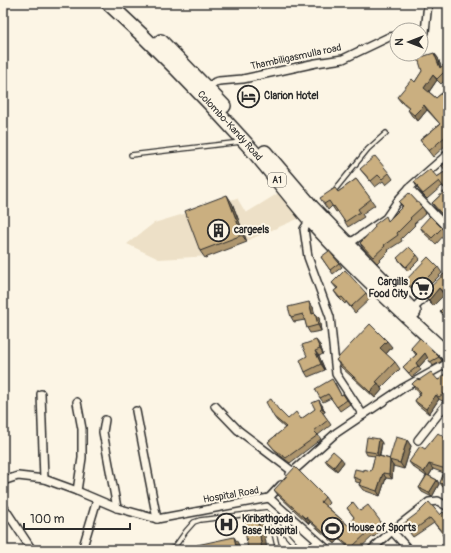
<svg xmlns="http://www.w3.org/2000/svg" width="451" height="553" viewBox="0 0 451 553" font-family="Pangolin,sans-serif">
  <style>
    .built { fill: #ede0c7 }
    .lines { fill: none; stroke-linecap: round; stroke-linejoin: round }
    .lane-casing { stroke: #2b2b2b; stroke-width: 6 }
    .street-casing { stroke: #2b2b2b; stroke-width: 10 }
    .highway-casing { stroke: #2b2b2b; stroke-width: 16 }
    .lane { stroke: #fcf5e5; stroke-width: 3.5 }
    .street { stroke: #fcf5e5; stroke-width: 7 }
    .highway { stroke: #fcf5e5; stroke-width: 13 }
    .wall { fill: #ae966e; stroke: #2b2b2b }
    .shaded-wall { fill: #8d7a5a; stroke: #2b2b2b }
    .building { fill: #caaf80; stroke: #2b2b2b }
    .labels { text-anchor: middle; dominant-baseline: central; stroke-width: 4; stroke-linejoin: round; paint-order: stroke }
    .shield { fill: #fcf5e5; stroke: #6a6863; stroke-width: 1 }
    .shield-label { font-size: 9px; font-weight: bold; fill: #2b2b2b }
    .street-label { font-size: 10px; fill: #2b2b2b; stroke: #fcf5e5 }
    .poi-label { font-size: 10px; font-weight: bold; fill: #2b2b2b; stroke: #fcf5e5; text-anchor: start }
  </style>
  <rect width="100%" height="100%" fill="#fcf5e5"/>
  <filter id="ink" filterUnits="userSpaceOnUse"><feTurbulence type="fractalNoise" baseFrequency=".025" numOctaves="2"/><feDisplacementMap in="SourceGraphic" scale="8" xChannelSelector="R" yChannelSelector="G"/><feConvolveMatrix kernelMatrix="1 2 1 2 8 2 1 2 1" color-interpolation-filters="sRGB"/></filter>
  <g filter="url(#ink)">
    <polygon class="built" points="280,192 300,218 211,256 159,259 127,244 154,223 237,198 246,213"/>
    <g class="lines">
      <defs>
        <g id="lane">
          <polyline points="131,155 241,142"/>
          <polyline points="334,191 368,149 386,133"/>
          <polyline points="270,516 278,550"/>
          <polyline points="167,550 174,548 186,531 194,522 200,520 266,512 300,550"/>
          <polyline points="305,550 317,541"/>
        </g>
        <g id="street">
          <polyline points="421,32 425,32 428,3"/>
          <polyline points="205,90 215,82 219,81 243,79 316,63 343,59 389,37 397,36"/>
          <polyline points="409,188 448,229"/>
          <polyline points="310,220 304,229 308,257 330,317 336,374 363,415"/>
          <polyline points="345,240 353,241 386,218 399,199 409,188 448,154"/>
          <polyline points="412,310 432,290"/>
          <polyline points="41,394 44,479"/>
          <polyline points="77,402 82,429 82,458 77,491"/>
          <polyline points="215,406 238,430 292,471"/>
          <polyline points="136,411 157,519"/>
          <polyline points="105,420 103,432 117,508"/>
          <polyline points="418,440 448,402"/>
          <polyline points="290,474 336,433 403,388 448,363"/>
          <polyline points="3,481 18,476 44,479 77,491 117,508 157,519 269,498 281,485"/>
          <polyline points="269,498 328,550"/>
          <polyline points="3,506 32,550"/>
          <polyline points="392,531 409,550"/>
          <polyline points="82,550 97,500"/>
          <polyline points="371,550 392,531 429,502 438,501 448,507"/>
        </g>
        <g id="highway">
          <path id="s1" d="M108,3C155,46 201,93 244,141C267,166 287,194 310,220C353,268 401,311 448,355"/>
          <polyline points="161,41 224,106"/>
          <polyline points="265,152 312,207 414,312"/>
        </g>
      </defs>
      <use href="#lane" class="lane-casing"/>
      <use href="#street" class="street-casing"/>
      <use href="#highway" class="highway-casing"/>
      <use href="#lane" class="lane"/>
      <use href="#street" class="street"/>
      <use href="#highway" class="highway"/>
    </g>
    <g class="wall">
      <polygon points="434,53 438,58 441,67 448,63 448,77 441,84 437,80 429,92 436,98 448,88 448,143 433,157 420,140 440,124 427,110 418,121 412,116 408,110 409,109 401,102 397,97 415,82"/>
      <polygon points="448,161 448,222 435,208 432,203 446,190 442,186 427,199 420,192 414,182 437,177 446,171"/>
      <polygon points="360,169 389,173 393,179 386,185 383,181 375,187"/>
      <polygon points="356,179 375,205 362,214 364,217 348,227 338,211 336,212 332,206 328,210 324,204 338,192"/>
      <polygon points="399,202 422,207 426,213 414,224 415,225 401,239 402,241 388,250 389,251 377,263 363,248 360,243 389,220 402,207"/>
      <polygon points="232,203 247,242 205,258 200,251"/>
      <polygon points="420,227 442,228 446,233 436,244 424,233"/>
      <polygon points="417,255 420,259 408,271 397,258"/>
      <polygon points="321,257 339,263 342,267 333,274"/>
      <polygon points="438,267 442,273 419,296 410,287 405,281"/>
      <polygon points="448,274 448,299 444,295 433,306 428,301 423,294"/>
      <polygon points="332,283 366,293 370,299 355,313 346,302 345,304 338,297 334,291 337,289"/>
      <polygon points="448,303 448,321 440,311"/>
      <polygon points="313,307 314,314 315,313 319,318 321,331 310,333 307,328 305,320 294,322 291,317"/>
      <polygon points="320,345 323,354 319,356 325,370 308,377 305,372 307,356"/>
      <polygon points="392,347 386,354 395,362 400,369 381,388 382,390 375,398 341,367 336,360"/>
      <polygon points="411,348 439,357 442,361 433,366 428,357 419,367 421,370 412,377 403,367 416,355"/>
      <polygon points="448,370 448,397 442,401 439,399 429,414 418,405 415,401 420,393 415,389 412,384 419,380 438,380 440,379"/>
      <polygon points="335,383 341,395 343,394 350,404 340,411 331,398 323,402 320,398"/>
      <polygon points="322,405 325,412 323,413 331,425 318,435 321,439 290,463 278,454 268,442 285,428 277,421 274,417 279,410 288,419 301,419"/>
      <polygon points="379,439 382,443 380,456 390,459 407,440 411,446 404,469 393,466 392,479 386,478 380,496 363,490 359,485 360,483 356,482 353,477 364,471 371,471 375,456 367,455 365,451"/>
      <polygon points="448,440 448,489 443,487 440,483 444,473 433,469 429,476 437,480 439,484 432,497 422,492 419,488 426,476 413,467 409,462 425,449"/>
      <polygon points="325,460 344,462 337,471 328,464"/>
      <polygon points="274,490 325,497 329,503 326,506 349,526 354,517 347,508 360,511 381,522 384,527 374,537 373,536 358,550 351,550 339,539 335,544 310,522 309,524 278,495"/>
      <polygon points="443,512 448,550 447,541 442,534 443,534 434,523 413,537 403,524 440,515"/>
    </g>
    <g class="shaded-wall">
      <polygon points="434,53 438,58 443,73 440,68"/>
      <polygon points="433,75 437,80 428,93 424,88"/>
      <polygon points="424,105 427,110 418,121 414,115"/>
      <polygon points="227,195 232,203 247,242 242,235"/>
      <polygon points="439,288 444,295 433,306 429,300"/>
      <polygon points="309,302 313,307 316,319 312,314"/>
      <polygon points="315,313 319,318 321,331 318,325"/>
      <polygon points="316,340 320,345 323,354 320,349"/>
      <polygon points="387,341 392,347 385,355 380,348"/>
      <polygon points="315,351 319,356 325,370 321,364"/>
      <polygon points="425,353 428,357 419,367 416,363"/>
      <polygon points="378,383 382,390 375,398 370,392"/>
      <polygon points="436,395 439,399 429,414 426,409"/>
      <polygon points="319,400 322,405 325,412 322,408"/>
      <polygon points="379,439 382,443 379,457 377,453"/>
      <polygon points="407,440 411,446 404,469 400,463"/>
      <polygon points="341,458 344,462 337,471 334,467"/>
      <polygon points="390,461 393,466 392,479 389,474"/>
      <polygon points="448,462 448,472 446,469"/>
      <polygon points="429,464 433,469 428,477 424,472"/>
      <polygon points="383,473 386,478 380,496 377,491"/>
      <polygon points="437,480 439,484 432,497 429,493"/>
      <polygon points="257,515 263,522 267,550 262,550"/>
      <polygon points="306,517 310,522 309,524 305,518"/>
      <polygon points="335,534 339,539 335,544 331,539"/>
      <polygon points="234,537 238,543 240,550 237,550"/>
    </g>
    <g class="building">
      <polygon points="434,53 440,68 447,62 448,63 448,74 445,71 437,79 433,75 424,88 436,98 448,88 448,134 429,151 420,140 440,124 424,105 414,115 408,110 410,108 397,97 412,79 415,82 422,71 418,58"/>
      <polygon points="375,156 389,173 382,179 378,175 371,181 360,169"/>
      <polygon points="448,161 448,221 432,203 446,190 439,181 423,194 417,187 418,186 414,182 430,169 437,177 446,171 442,166"/>
      <polygon points="356,179 371,199 358,209 360,212 345,222 334,206 333,207 329,201 324,204 320,198 335,188 338,192"/>
      <polygon points="409,193 422,207 410,218 411,219 397,233 398,235 384,245 385,246 373,257 360,243 375,227 374,225 386,216 388,221 403,206 399,202"/>
      <polygon points="227,195 242,235 200,251 185,211"/>
      <polygon points="430,216 442,228 432,238 420,227"/>
      <polygon points="409,247 417,255 406,267 397,258"/>
      <polygon points="329,251 339,263 330,270 321,257"/>
      <polygon points="428,257 438,267 415,290 405,281"/>
      <polygon points="345,270 366,293 351,307 342,297 340,298 334,291 338,288 332,283"/>
      <polygon points="446,272 448,274 448,296 439,288 429,300 423,294"/>
      <polygon points="309,302 312,314 315,313 318,325 307,328 303,314 291,317 288,307"/>
      <polygon points="448,303 448,319 440,311"/>
      <polygon points="370,324 387,341 380,348 395,362 376,382 378,383 370,392 336,360"/>
      <polygon points="420,338 439,357 430,362 425,353 416,363 418,366 409,373 403,367 417,354 411,348"/>
      <polygon points="316,340 320,349 315,351 321,364 305,372 300,360 307,356 302,345"/>
      <polygon points="448,370 448,394 446,392 439,397 436,395 426,409 415,401 421,392 412,384 415,381 418,379 419,380 431,372 438,380 440,379"/>
      <polygon points="332,379 341,395 343,394 347,400 337,407 328,394 320,398 315,389"/>
      <polygon points="271,399 278,409 288,419 296,412 301,419 315,409 312,403 319,400 322,408 320,409 328,420 314,431 318,435 286,458 274,449 268,442 286,427 274,417 266,402"/>
      <polygon points="438,433 448,440 448,456 446,459 448,460 448,462 446,469 429,464 424,472 409,462 420,446 425,449"/>
      <polygon points="367,437 379,439 377,453 365,451"/>
      <polygon points="396,437 407,440 400,463 389,460"/>
      <polygon points="333,451 341,458 334,467 325,460"/>
      <polygon points="375,455 390,459 389,460 390,460 389,474 383,473 377,491 359,485 361,480 353,477 355,469 364,471 364,469 371,471"/>
      <polygon points="295,467 325,497 321,502 349,526 354,517 347,508 353,502 360,511 368,505 381,522 371,531 370,530 351,548 335,534 331,539 306,517 305,518 274,490"/>
      <polygon points="444,472 448,474 448,486 440,483"/>
      <polygon points="427,475 437,480 429,493 419,488"/>
      <polygon points="429,502 440,515 443,512 448,518 448,550 438,550 447,540 442,534 443,533 430,518 410,533 403,524 419,512"/>
      <polygon points="257,515 262,550 248,550 243,517"/>
      <polygon points="234,537 237,550 198,550 197,545"/>
    </g>
  </g>
  <defs>
    <symbol id="hotel-ring" viewBox="-11 -11 22 22"><circle r="9.5" fill="#fcf5e5" stroke="#2b2b2b" stroke-width="1.5"/><path d="M-6-4.5h1.5V1H6V5H4.5V3h-9V5H-6ZM-4 0a1.8 1.8 0 1 1 3.6 0ZM.5 0V-2.5h3Q6-2.5 6 0Z" fill="#2b2b2b"/></symbol>
    <symbol id="building-ring" viewBox="-11 -11 22 22"><circle r="9.5" fill="#fcf5e5" stroke="#2b2b2b" stroke-width="1.5"/><path d="M-4-6H4V6H1V3H-1V6H-4ZM-2.5-4.3h1.7v1.8h-1.7ZM.8-4.3h1.7v1.8H.8ZM-2.5-1h1.7V.8h-1.7ZM.8-1h1.7V.8H.8Z" fill="#2b2b2b"/></symbol>
    <symbol id="supermarket-ring" viewBox="-11 -11 22 22"><circle r="9.5" fill="#fcf5e5" stroke="#2b2b2b" stroke-width="1.5"/><path d="M-6-5.5h2.5l.6 2H6L4.5 2H-2.5L-4.4-4H-6ZM-1.5 3.2a1.3 1.3 0 1 0 .1 0ZM3 3.2a1.3 1.3 0 1 0 .1 0Z" fill="#2b2b2b"/></symbol>
    <symbol id="hospital-ring" viewBox="-11 -11 22 22"><circle r="9.5" fill="#fcf5e5" stroke="#2b2b2b" stroke-width="1.5"/><path d="M-5-5h3v3.5h4V-5h3V5h-3V1.5h-4V5h-3Z" fill="#2b2b2b"/></symbol>
    <symbol id="stadium-ring" viewBox="-11 -11 22 22"><circle r="9.5" fill="#fcf5e5" stroke="#2b2b2b" stroke-width="1.5"/><path d="M0-5a6.5 5 0 1 0 0 10a6.5 5 0 1 0 0-10ZM-3.5-1.8h7v3.6h-7Z" fill="#2b2b2b"/></symbol>
  </defs>
  <g fill-rule="evenodd">
    <use href="#hotel-ring" x="236" y="84" width="25" height="25"/>
    <use href="#building-ring" x="206" y="218" width="25" height="25"/>
    <use href="#supermarket-ring" x="410" y="276" width="25" height="25"/>
    <use href="#hospital-ring" x="214" y="512" width="25" height="25"/>
    <use href="#stadium-ring" x="320" y="516" width="25" height="25"/>
  </g>
  <g class="labels">
    <rect class="shield" x="268" y="173" width="18" height="14" rx="3"/>
    <g class="shield-label">
      <text x="277" y="180">A1</text>
    </g>
    <g class="street-label">
      <text transform="translate(296 57) rotate(-12)">Thambiligasmulla road</text>
      <text stroke="none"><textPath href="#s1" startOffset="173">Colombo-Kandy Road</textPath></text>
      <text transform="translate(231 495) rotate(-10)">Hospital Road</text>
    </g>
    <g class="poi-label">
      <text x="264" y="96">Clarion Hotel</text>
      <text x="234" y="230">cargeels</text>
      <text x="408" y="282" text-anchor="end">Cargills<tspan x="408" dy="12">Food City</tspan></text>
      <text x="242" y="519">Kiribathgoda<tspan x="242" dy="12">Base Hospital</tspan></text>
      <text x="348" y="528">House of Sports</text>
    </g>
  </g>
  <rect width="451" height="553" fill="none" stroke="#fcf5e5" stroke-width="16"/>
  <rect x="8" y="8" width="435" height="537" fill="none" stroke="#2b2b2b" stroke-width="1.5" filter="url(#ink)"/>
  <g transform="translate(409 42) rotate(270)"><circle r="19" fill="#fcf5e5" stroke="#a8a49b"/>
  <path d="M0-3L7 15L0 10L-7 15Z" fill="#2b2b2b"/>
  <text y="-6" font-size="11" font-weight="bold" text-anchor="middle" fill="#2b2b2b">N</text>
  </g>
  <path d="M24 523v6h106v-6" fill="none" stroke="#2b2b2b" stroke-width="2"/>
  <text x="30" y="523" font-size="12" fill="#2b2b2b" stroke="#fcf5e5" stroke-width="3" paint-order="stroke">100 m</text>
</svg>
